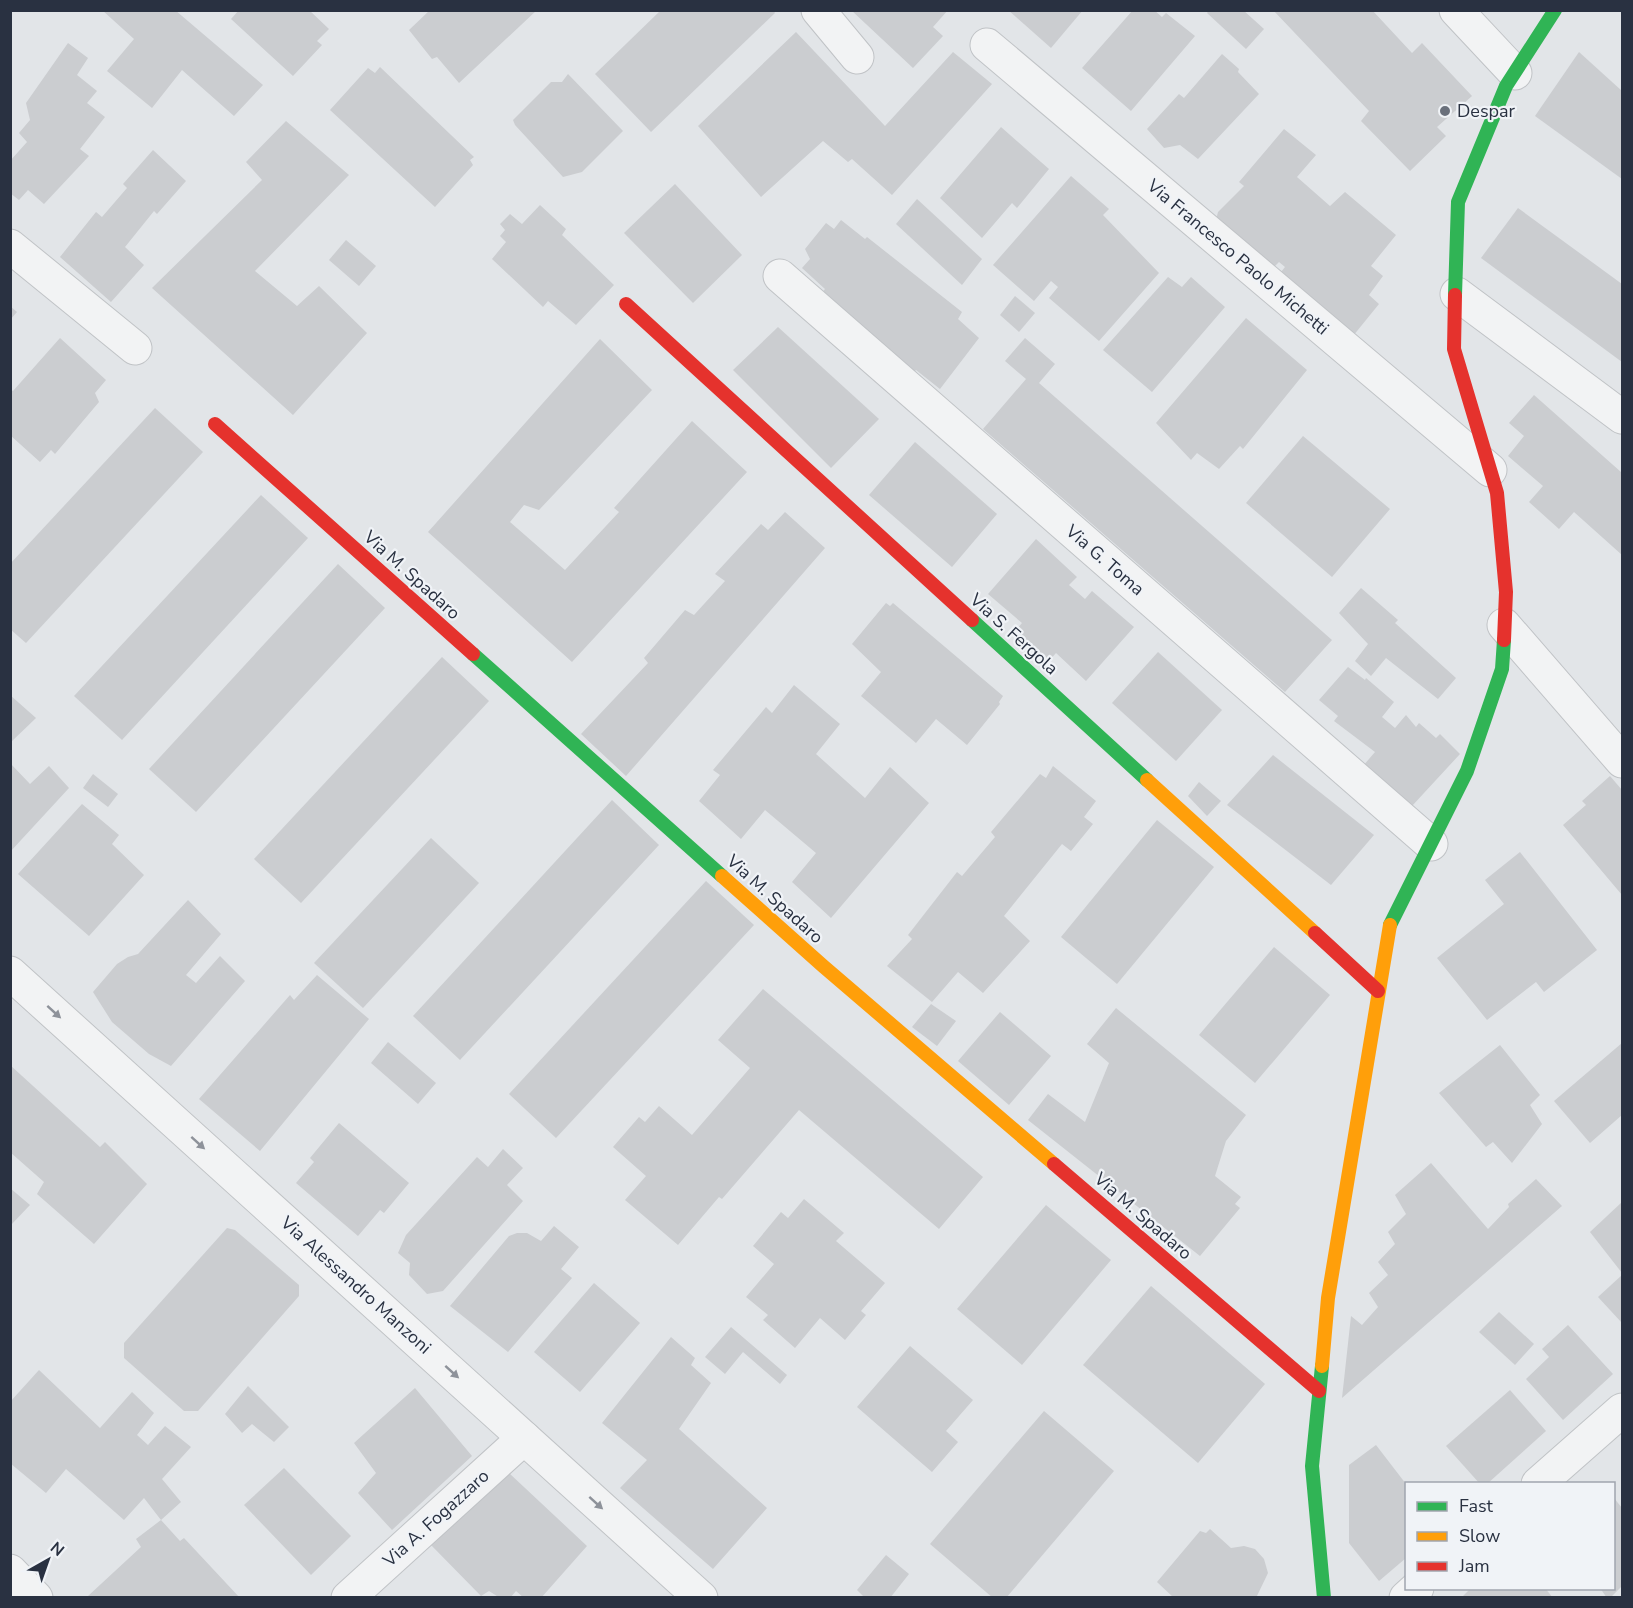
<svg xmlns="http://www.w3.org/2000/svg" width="1633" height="1608" viewBox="0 0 1633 1608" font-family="'Nunito Sans',sans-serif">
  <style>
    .building { fill: #cbcdd0 }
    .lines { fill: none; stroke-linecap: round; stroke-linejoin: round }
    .street-casing { stroke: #c0c3c6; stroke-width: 35 }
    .street { stroke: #f2f3f4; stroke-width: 33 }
    .fast { stroke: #30b455; stroke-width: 14 }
    .slow { stroke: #ff9f0a; stroke-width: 14 }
    .jam { stroke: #e5322d; stroke-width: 14 }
    .oneway { fill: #8e929a }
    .poi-dot { fill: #6a707b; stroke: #f0f3f7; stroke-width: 2 }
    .labels { text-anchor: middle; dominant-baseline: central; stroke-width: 4.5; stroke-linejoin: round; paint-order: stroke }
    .poi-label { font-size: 18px; fill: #293141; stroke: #f0f3f7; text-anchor: start }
    .street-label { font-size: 18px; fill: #293141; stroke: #f0f3f7 }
  </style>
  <rect width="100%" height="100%" fill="#e2e5e8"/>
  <g class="building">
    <polygon points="102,10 175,10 263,85 234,116 182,70 152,108 107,71 134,39"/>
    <polygon points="239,10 309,10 329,29 317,41 322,45 293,76 231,19"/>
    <polygon points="430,10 537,10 459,83 437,57 432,59 409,30"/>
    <polygon points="661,10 773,10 775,13 651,132 595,74"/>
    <polygon points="851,10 948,10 933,27 943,36 913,68"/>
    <polygon points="1008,10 1083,10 1051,48"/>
    <polygon points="1133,10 1154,10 1162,17 1166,13 1195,36 1131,111 1082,68"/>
    <polygon points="1209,10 1243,10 1264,29 1246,49 1207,13"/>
    <polygon points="1273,10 1372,10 1412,53 1422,43 1472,96 1437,127 1446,136 1410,171 1361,121 1369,111"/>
    <polygon points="796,32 885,126 953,52 992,84 892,195 852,159 848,162 823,141 761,197 698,126"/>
    <polygon points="68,43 88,58 77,75 97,91 87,103 105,117 80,149 89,156 44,204 28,190 19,200 10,193 10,161 27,142 19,133 30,120 26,103"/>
    <polygon points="1579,52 1622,91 1622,179 1535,116"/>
    <polygon points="1222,54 1239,69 1238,72 1259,94 1198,159 1180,145 1164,148 1147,129 1179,94 1184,98"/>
    <polygon points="380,67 474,157 470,160 473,165 435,207 330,110 368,68 375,73"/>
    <polygon points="568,74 623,131 582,172 563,177 515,125 513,120 551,82 562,82"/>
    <polygon points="286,121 349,175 255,271 297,306 319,286 367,333 293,415 152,288 262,180 246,162"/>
    <polygon points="1001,127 1049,169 1017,208 1012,203 982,238 940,198"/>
    <polygon points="1284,129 1316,155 1297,177 1330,206 1345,192 1396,235 1371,266 1383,276 1369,295 1379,304 1353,336 1281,272 1285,267 1279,262 1273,268 1216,220 1218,212 1244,186 1239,182"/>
    <polygon points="153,150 186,181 157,214 154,211 125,247 144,265 111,302 60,257 96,212 102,217 127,188 123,184"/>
    <polygon points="1071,176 1109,209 1103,215 1159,273 1099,341 1049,298 1058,287 1051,281 1034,301 993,265"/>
    <polygon points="675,184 742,255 693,303 624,233"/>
    <polygon points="917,199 982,259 962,285 896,224"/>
    <polygon points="540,205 566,229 562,235 614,285 576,325 548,301 543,307 492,259 506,242 500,236 505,230 500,224 510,214 522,224"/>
    <polygon points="1518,208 1622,284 1622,362 1481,258"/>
    <polygon points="841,220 865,239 867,237 962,312 958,319 979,338 940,389 916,370 910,376 820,295 825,289 802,268 810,259 805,249 826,223 834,229"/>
    <polygon points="346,240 376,266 359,286 329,260"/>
    <polygon points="1168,277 1182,287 1191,277 1225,307 1152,392 1103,350"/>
    <polygon points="1015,296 1035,313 1019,332 1000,315"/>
    <polygon points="10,306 17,312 10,320"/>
    <polygon points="1246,318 1307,370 1243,449 1240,446 1219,469 1197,453 1191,460 1156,423"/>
    <polygon points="778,327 879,419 831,468 733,370"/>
    <polygon points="60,338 106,380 95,393 99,402 55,454 51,450 40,462 10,435 10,389 13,391"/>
    <polygon points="1025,338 1055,364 1039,383 1332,640 1285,692 983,429 1026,379 1005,361"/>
    <polygon points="600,339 652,390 539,510 524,505 510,522 565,570 619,512 614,508 692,421 747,472 572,662 428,532"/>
    <polygon points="1534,395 1621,472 1622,471 1622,555 1574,512 1559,529 1529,502 1543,486 1508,456 1524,436 1509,423"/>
    <polygon points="155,408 203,452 26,643 10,629 10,564"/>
    <polygon points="1303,436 1390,509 1332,577 1246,503"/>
    <polygon points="915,442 997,514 952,567 869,495"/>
    <polygon points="261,495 308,538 122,740 74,696"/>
    <polygon points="785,512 825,548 626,776 581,734 648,663 644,658 685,610 694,615 725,581 715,574 761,524 768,530"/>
    <polygon points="1036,539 1077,577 1069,585 1085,599 1092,591 1134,627 1086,681 1056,653 1049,661 1015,631 1022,623 988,594"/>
    <polygon points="338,564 385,608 196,812 149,769"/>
    <polygon points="1361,588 1398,620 1395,623 1456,678 1438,699 1386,658 1371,676 1355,661 1368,644 1339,613"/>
    <polygon points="886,603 890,606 893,603 1003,696 999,702 1000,704 967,745 936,719 916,743 861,696 881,672 852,644"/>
    <polygon points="1158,652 1222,710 1176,761 1112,703"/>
    <polygon points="442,657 489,701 301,903 254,859"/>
    <polygon points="1348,667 1365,680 1366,678 1394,702 1382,717 1395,728 1406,715 1416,727 1419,723 1436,738 1440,734 1460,754 1412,806 1363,766 1375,752 1334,721 1338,716 1319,700"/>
    <polygon points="794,685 840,724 816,754 865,798 890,767 929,803 831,918 792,882 816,853 765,810 741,839 699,801 720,775 713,770 766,707 772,713"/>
    <polygon points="10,695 36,718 10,743"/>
    <polygon points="1273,755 1374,835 1331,885 1227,805"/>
    <polygon points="10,763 30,784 49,766 69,788 10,852"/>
    <polygon points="1053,766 1096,801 1084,817 1093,824 1071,851 1062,844 1004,916 1030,941 983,993 958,972 932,1002 887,966 912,939 908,935 957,872 962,876 995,837 991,832 1040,774 1046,778"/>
    <polygon points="93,774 118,794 108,807 83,788"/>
    <polygon points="1610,776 1622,790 1622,895 1563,825 1586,805 1582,801"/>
    <polygon points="1199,782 1221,801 1207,816 1188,796"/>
    <polygon points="612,800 659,845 460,1060 413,1016"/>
    <polygon points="82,804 119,835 112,844 144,875 89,936 18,874"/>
    <polygon points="1157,820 1214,867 1117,984 1061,937"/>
    <polygon points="431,838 479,883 363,1008 314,963"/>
    <polygon points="1520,852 1597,950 1544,992 1536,982 1487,1020 1437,958 1504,904 1485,880"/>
    <polygon points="706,881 754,925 556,1138 509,1094"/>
    <polygon points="188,900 221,934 186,975 196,983 220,956 245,981 171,1066 149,1054 112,1022 93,992 117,964 128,957 138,954"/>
    <polygon points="1274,947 1330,995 1255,1083 1199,1035"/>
    <polygon points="317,975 369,1019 260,1151 199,1099 290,995 294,1000"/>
    <polygon points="763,989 983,1177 939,1229 799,1110 722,1199 719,1197 678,1245 625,1200 646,1176 613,1147 639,1117 645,1122 659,1106 692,1135 750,1068 718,1040"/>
    <polygon points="931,1004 956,1021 937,1046 912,1027"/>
    <polygon points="1116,1008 1246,1115 1226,1141 1215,1176 1241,1197 1235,1204 1240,1208 1200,1256 1028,1120 1048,1094 1085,1122 1109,1063 1087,1044"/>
    <polygon points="1000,1012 1051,1056 1009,1105 958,1061"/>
    <polygon points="388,1042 436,1083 418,1104 371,1063"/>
    <polygon points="1622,1043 1622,1115 1590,1143 1554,1101"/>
    <polygon points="1500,1045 1540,1095 1530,1105 1542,1124 1512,1163 1493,1142 1486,1147 1439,1093"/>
    <polygon points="10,1065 100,1147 105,1142 147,1184 94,1244 37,1194 44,1182 10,1152"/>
    <polygon points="339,1123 409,1183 384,1213 380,1210 358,1236 296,1183 314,1162 310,1158"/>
    <polygon points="503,1149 523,1168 507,1185 523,1201 443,1291 427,1294 409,1275 410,1263 398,1253 406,1235 477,1157 488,1167"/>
    <polygon points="1431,1163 1488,1229 1509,1207 1508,1204 1536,1179 1562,1206 1342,1398 1351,1316 1362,1325 1378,1307 1369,1293 1388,1275 1378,1262 1395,1244 1388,1232 1406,1214 1395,1195"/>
    <polygon points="10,1188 30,1205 10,1226"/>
    <polygon points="804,1199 844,1233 836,1241 885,1283 861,1311 866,1315 845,1340 820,1318 795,1348 763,1320 768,1315 746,1297 774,1264 753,1246 781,1212 788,1218"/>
    <polygon points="1622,1202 1622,1273 1590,1232"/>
    <polygon points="1046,1205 1111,1260 1022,1365 957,1309"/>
    <polygon points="554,1226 579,1247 561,1269 572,1278 508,1352 450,1306 509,1236 517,1233 527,1233 541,1241"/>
    <polygon points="227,1228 235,1230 299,1285 299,1296 198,1411 184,1411 124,1358 124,1343"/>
    <polygon points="1622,1275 1622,1323 1598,1297"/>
    <polygon points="594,1283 640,1323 580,1392 534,1352"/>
    <polygon points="1151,1286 1265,1384 1198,1463 1083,1365"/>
    <polygon points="1499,1312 1534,1344 1515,1365 1479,1332"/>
    <polygon points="1568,1325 1613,1374 1563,1420 1526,1379 1549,1357 1542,1349"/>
    <polygon points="731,1327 787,1375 780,1384 743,1352 725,1374 705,1357"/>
    <polygon points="671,1337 695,1358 691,1365 711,1383 679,1429 767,1508 713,1569 620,1488 647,1460 602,1423"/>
    <polygon points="910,1346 973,1400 946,1431 958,1442 932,1472 857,1407"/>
    <polygon points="39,1370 100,1428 132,1392 154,1413 137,1435 148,1445 165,1426 191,1447 162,1479 181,1502 161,1520 144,1498 124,1520 66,1469 46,1493 10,1463 10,1402"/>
    <polygon points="248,1386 289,1427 274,1442 252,1424 242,1433 225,1414"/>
    <polygon points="415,1388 472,1456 392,1530 358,1493 376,1473 354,1443"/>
    <polygon points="1510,1390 1546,1431 1487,1484 1480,1484 1446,1446"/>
    <polygon points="1044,1411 1114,1471 1006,1598 993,1598 930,1544"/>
    <polygon points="1376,1445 1406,1484 1406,1558 1379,1581 1349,1543 1349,1465"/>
    <polygon points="284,1468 351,1536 311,1575 244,1505"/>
    <polygon points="509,1473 587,1546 541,1598 524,1598 516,1591 510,1598 500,1598 489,1591 481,1596 430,1544"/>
    <polygon points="1614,1498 1622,1508 1622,1586 1610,1598 1607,1598 1600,1588 1614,1588"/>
    <polygon points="161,1520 180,1541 184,1538 240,1598 89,1598 88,1596 141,1547 136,1539"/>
    <polygon points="1210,1529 1231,1548 1244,1546 1255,1549 1264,1559 1268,1573 1256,1598 1174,1598 1157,1582 1200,1531 1206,1533"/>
    <polygon points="886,1555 909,1574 890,1598 865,1598 857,1590"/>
    <polygon points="1471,1588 1545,1588 1553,1598 1461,1598"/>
  </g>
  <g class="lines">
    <defs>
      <g id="street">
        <polyline points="818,10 857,57"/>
        <polyline points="1456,10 1515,73"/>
        <polyline points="987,45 1490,470"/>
        <polyline points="10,246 135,348"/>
        <polyline points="780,276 1431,844"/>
        <polyline points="1457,294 1622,417"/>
        <polyline points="1504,625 1622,761"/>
        <polyline points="10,973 701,1598"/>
        <polyline points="1538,1484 1622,1410"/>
        <polyline points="10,1571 36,1598"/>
        <polyline points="348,1598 524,1438"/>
        <polyline points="1406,1598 1417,1588"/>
      </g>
    </defs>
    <use href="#street" class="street-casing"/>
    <use href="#street" class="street"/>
    <g class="fast">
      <polyline points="1455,295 1458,202 1506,86 1555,10"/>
      <polyline points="972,620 1147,780"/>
      <polyline points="473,654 722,876"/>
      <polyline points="1390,925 1467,771 1502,669 1504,640"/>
      <polyline points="1322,1366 1312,1466 1324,1598"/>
    </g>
    <g class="slow">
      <polyline points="1147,780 1315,933"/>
      <polyline points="722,876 823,966 1054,1164"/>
      <polyline points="1322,1366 1328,1298 1390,925"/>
    </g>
    <g class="jam">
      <polyline points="1455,295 1454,349 1497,493 1506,592 1504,640"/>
      <polyline points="626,304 972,620"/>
      <polyline points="215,424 473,654"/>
      <polyline points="1315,933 1378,991"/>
      <polyline points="1054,1164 1319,1391"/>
    </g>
  </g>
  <defs><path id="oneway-solid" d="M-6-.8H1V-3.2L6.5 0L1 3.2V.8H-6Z" transform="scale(1.5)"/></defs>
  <g class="oneway">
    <use href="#oneway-solid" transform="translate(54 1012) rotate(42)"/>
    <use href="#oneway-solid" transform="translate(198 1143) rotate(42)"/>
    <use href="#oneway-solid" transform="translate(452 1372) rotate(42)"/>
    <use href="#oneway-solid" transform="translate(596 1503) rotate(42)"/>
  </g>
  <circle class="poi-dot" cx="1445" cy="111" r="6"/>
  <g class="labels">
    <g class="poi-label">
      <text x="1457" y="111">Despar</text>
    </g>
    <g class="street-label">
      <text transform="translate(1238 257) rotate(40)">Via Francesco Paolo Michetti</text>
      <text transform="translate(1105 560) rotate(41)">Via G. Toma</text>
      <text transform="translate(412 575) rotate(42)">Via M. Spadaro</text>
      <text transform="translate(1014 634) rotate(42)">Via S. Fergola</text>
      <text transform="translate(775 899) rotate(42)">Via M. Spadaro</text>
      <text transform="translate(1143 1216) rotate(41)">Via M. Spadaro</text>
      <text transform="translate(356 1285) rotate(42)">Via Alessandro Manzoni</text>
      <text transform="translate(436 1518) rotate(-42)">Via A. Fogazzaro</text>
    </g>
  </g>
  <rect width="1633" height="1608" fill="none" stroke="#293141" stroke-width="24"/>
  <rect x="1405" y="1482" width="210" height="108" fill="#f0f3f7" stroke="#a0a5ae" stroke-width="1.5"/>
  <rect x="1417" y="1502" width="30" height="9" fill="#30b455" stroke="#a0a5ae" stroke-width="1.5"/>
  <text x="1459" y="1512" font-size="18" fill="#293141">Fast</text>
  <rect x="1417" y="1532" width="30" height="9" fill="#ff9f0a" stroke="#a0a5ae" stroke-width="1.5"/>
  <text x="1459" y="1542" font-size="18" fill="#293141">Slow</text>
  <rect x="1417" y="1562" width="30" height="9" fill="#e5322d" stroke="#a0a5ae" stroke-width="1.5"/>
  <text x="1459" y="1572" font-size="18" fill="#293141">Jam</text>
  <g transform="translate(48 1560) rotate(40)" stroke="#f0f3f7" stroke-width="4.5" paint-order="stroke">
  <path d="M0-4.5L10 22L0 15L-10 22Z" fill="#293141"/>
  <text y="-9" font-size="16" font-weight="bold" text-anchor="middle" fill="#293141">N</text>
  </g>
</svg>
